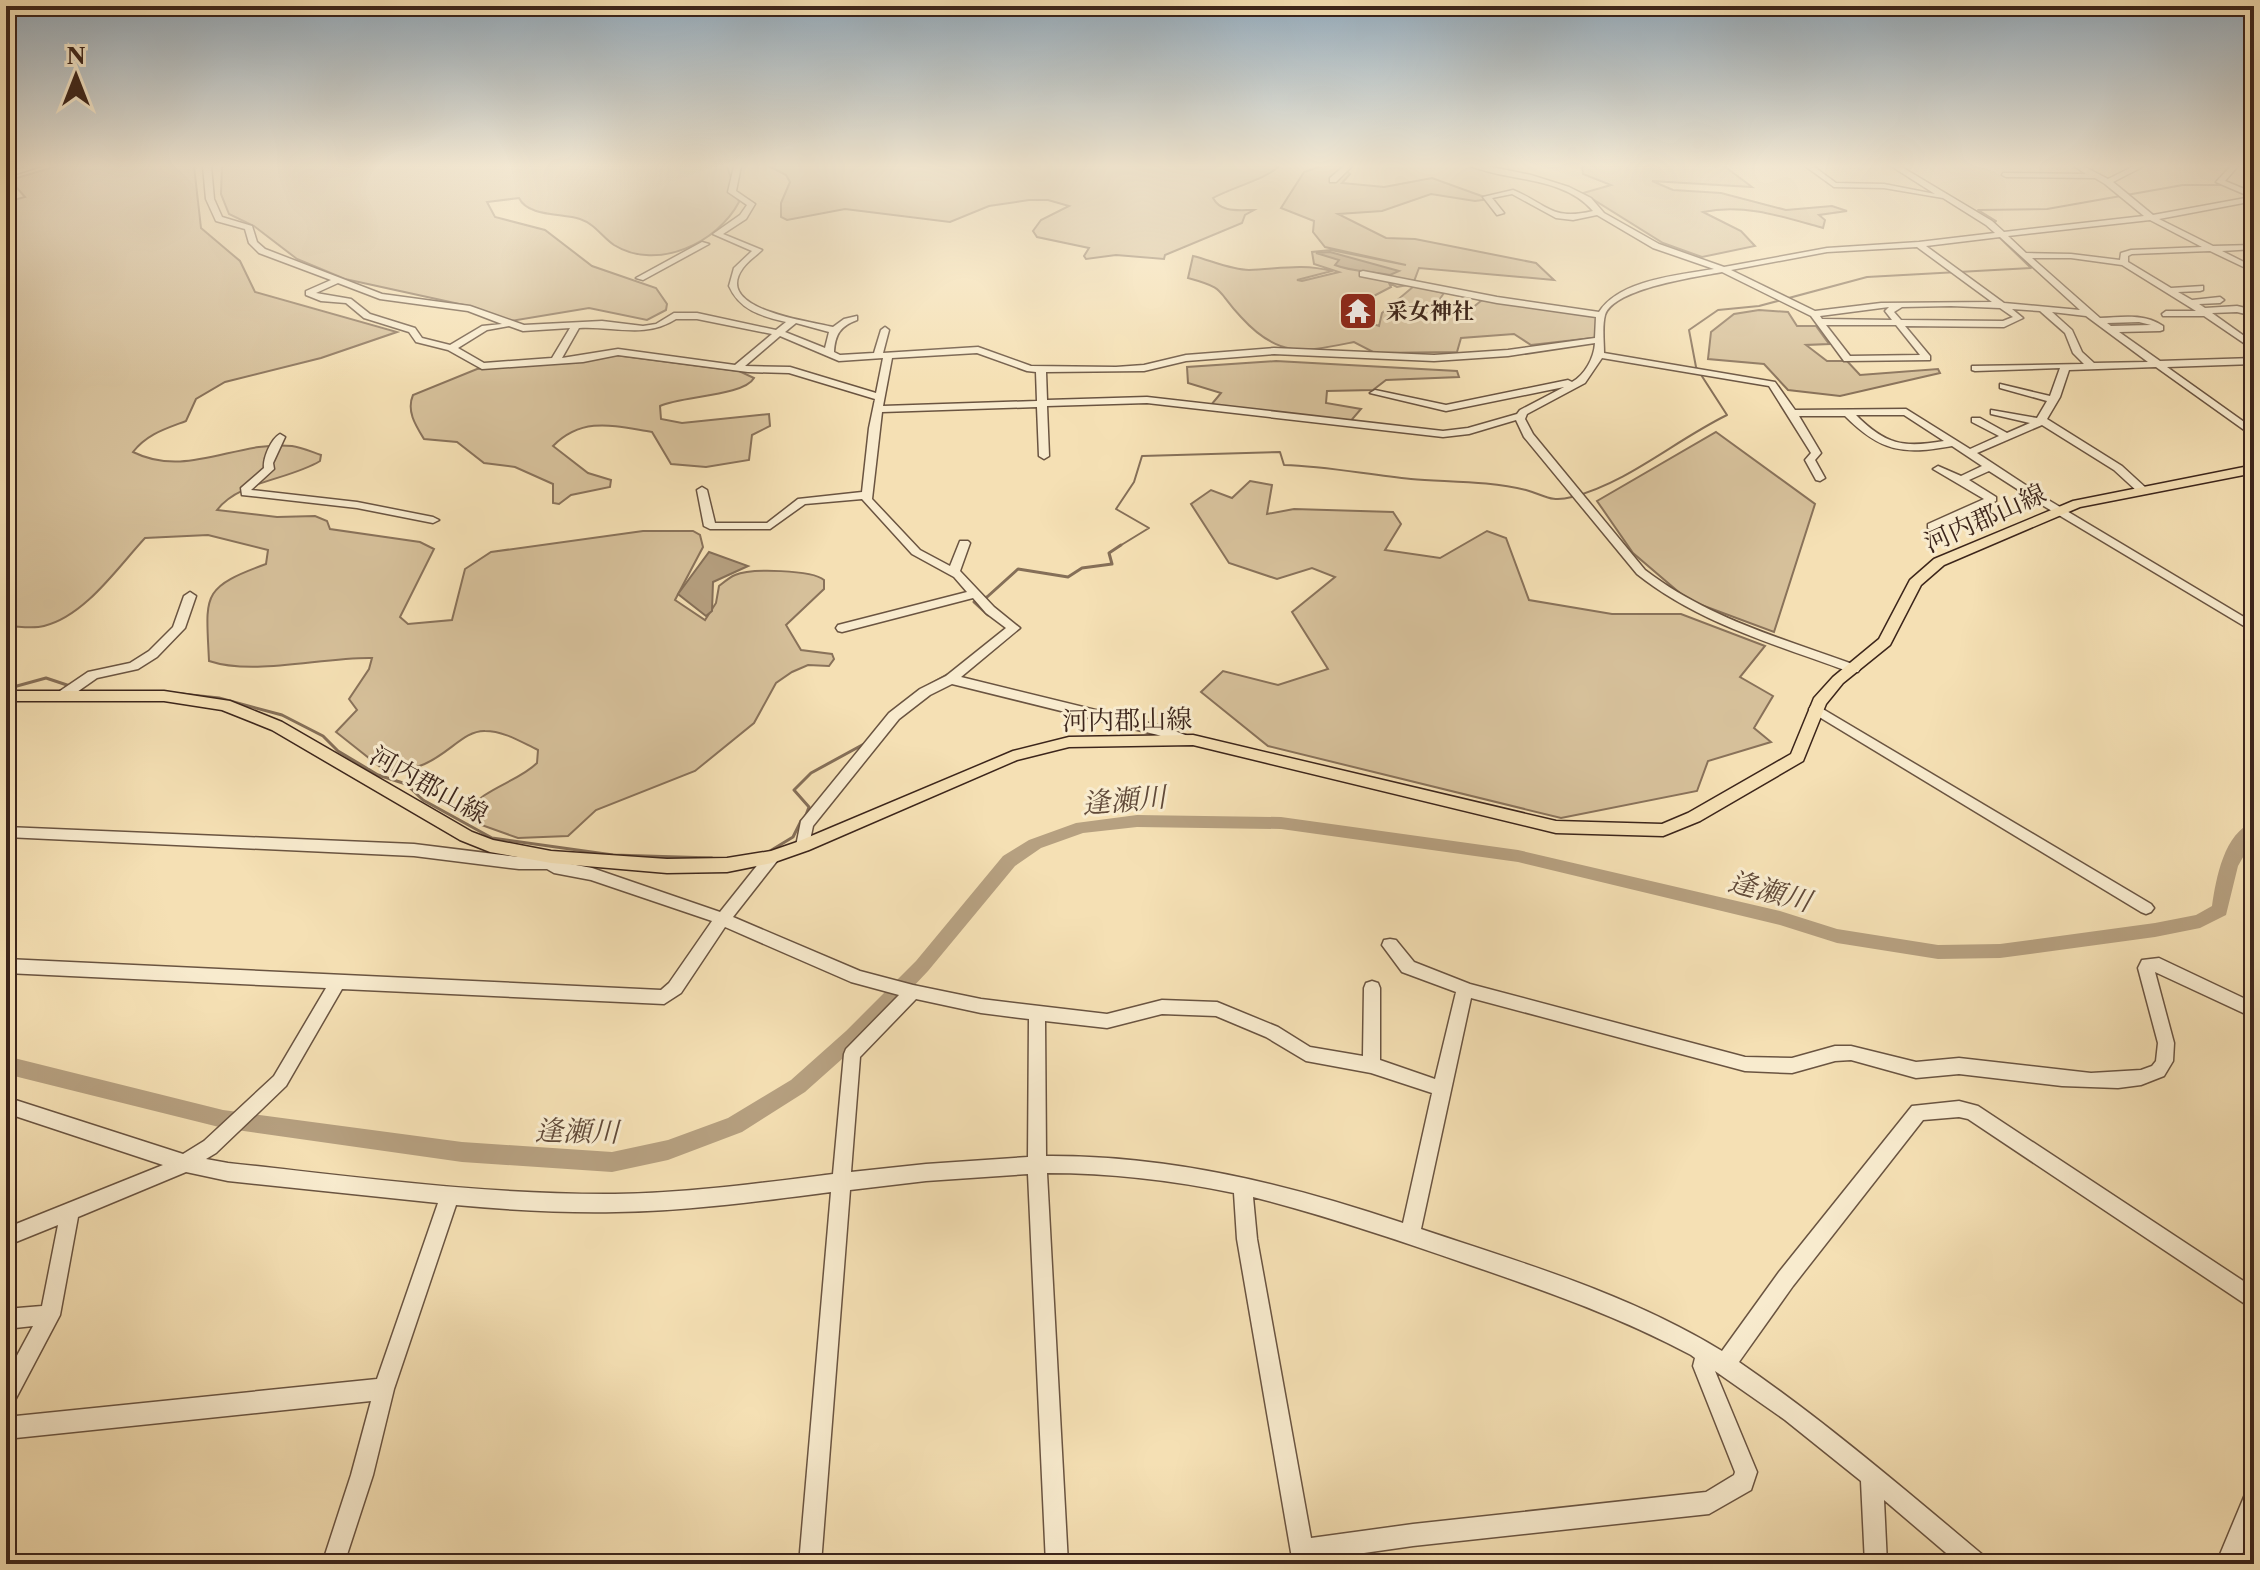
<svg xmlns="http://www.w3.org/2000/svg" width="2260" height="1570" viewBox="0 0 2260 1570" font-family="'Libre Caslon Text','Noto Serif JP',serif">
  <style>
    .green { fill: #d6c09a; stroke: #89725a; stroke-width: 2 }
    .water { fill: #b6a080; stroke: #856f58; stroke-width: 2 }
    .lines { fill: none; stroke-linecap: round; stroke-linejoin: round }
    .stream-far1 { stroke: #856f58; stroke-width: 2 }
    .stream { stroke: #856f58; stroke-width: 3 }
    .river { fill: #b6a080; fill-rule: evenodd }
    .minor-casing { stroke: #6a5441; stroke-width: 3 }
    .major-casing { stroke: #3c251b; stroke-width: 3 }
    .minor { fill: #f8ebce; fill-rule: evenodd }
    .major { fill: #f5e0b4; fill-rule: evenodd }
    .labels { text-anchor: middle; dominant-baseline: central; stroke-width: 6; stroke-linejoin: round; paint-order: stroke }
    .far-poi-label { font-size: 22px; font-weight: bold; fill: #3c251b; stroke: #f8ebce; text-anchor: start }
    .street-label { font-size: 26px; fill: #3c251b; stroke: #f8ebce }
    .water-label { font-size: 28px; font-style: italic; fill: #614a39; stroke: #f8ebce }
  </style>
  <rect width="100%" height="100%" fill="#f5e0b4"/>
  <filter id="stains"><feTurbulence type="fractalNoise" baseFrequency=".0025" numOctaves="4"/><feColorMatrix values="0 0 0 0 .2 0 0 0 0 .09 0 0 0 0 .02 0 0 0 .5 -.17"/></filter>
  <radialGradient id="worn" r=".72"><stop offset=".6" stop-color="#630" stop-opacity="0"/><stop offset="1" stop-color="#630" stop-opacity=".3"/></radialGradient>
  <g class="green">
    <path d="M57,166H194L201,228L240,261L255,292L397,332L321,358L225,382L196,399L186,421C165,429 147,434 133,452C187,479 237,440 292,446C301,447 312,452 321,455L320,461C289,480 239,481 217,510L277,517L315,516L327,521L330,529L420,542L434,549L400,617L408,624L452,620L465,569L491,552L643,531H693L700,535L703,547L675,600L705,620L716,603L719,586C724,582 730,577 735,575C751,568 812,570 824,580V589L786,625L801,650L832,654L834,659L829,666L808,665L792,672L776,683L754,723L695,771L596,810L568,836L518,838L473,822L468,812C481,789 518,782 537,763L538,750C521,742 504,731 485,731C456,730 439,776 384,770L336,732L357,710L349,699L369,669L372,658C322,657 254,676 209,661C206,595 200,588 266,564L268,550L208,535L145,538C118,567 85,616 44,626C32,629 18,626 6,626V202L25,197L10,180Z"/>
    <path d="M222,166H727L739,202C718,242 658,272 614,245C602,237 595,224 580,219C562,213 528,217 519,198L487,202L495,217L545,230L592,266L656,288L667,304L666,310L647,320L589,308L511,321L473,307L345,279L297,259L254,226L229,214L221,194Z"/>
    <path d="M769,166H1279C1270,177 1229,189 1213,198C1221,213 1238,210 1254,210L1245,215L1242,223L1165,255L1164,259L1116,255L1086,259L1084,256L1089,248L1037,237L1033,231L1041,220L1069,206L1048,200H1029L989,206L950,222L845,209L787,220L781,217V203L790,182L786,175Z"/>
    <path d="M1322,166H1341L1350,174L1342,183L1384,187L1432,178L1490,199L1475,201L1431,194L1382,211L1338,214L1386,238L1415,239L1536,263L1554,280L1419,268L1413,284L1397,287L1389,283L1391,287L1341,313L1379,326L1382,313L1414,286L1444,293L1437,303L1420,308L1432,316L1471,309L1482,300L1598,315L1601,337L1531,345L1514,334L1461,338L1457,352L1375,353L1354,342C1304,352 1279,359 1241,317C1215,290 1228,289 1188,278L1193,256C1210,260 1231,270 1249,270C1278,269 1302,263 1332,271L1297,280L1302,281L1339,272L1314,264L1312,252L1331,250L1406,265L1325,247L1313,232L1314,221L1281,208L1304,172Z"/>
    <path d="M1582,166H1724L1752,187L1652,181L1673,190L1721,193L1786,210L1832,206L1847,211L1819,215L1825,220L1823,228C1784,217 1744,203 1703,212L1741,231L1755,246L1702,257L1663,243L1583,193L1611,185L1583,174Z"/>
    <polygon points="1759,310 1788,312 1797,326 1816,326 1829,344 1806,345 1827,361 1847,361 1860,375 1938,369 1940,373 1840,396 1788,390 1764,364 1708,359 1711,332 1734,314"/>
    <path d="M615,355L739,371L754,378C744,396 681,396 660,406L661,419L682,423L769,414L770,426L752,435L749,460L706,467L671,464L652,432C614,426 583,416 553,446L588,473L611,480L610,487L571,495L559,504L553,503V484L515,467L484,463L457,442L424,439C416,426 406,411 413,395L477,369Z"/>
    <polygon points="1276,361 1457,371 1459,377 1386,380 1373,390 1327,391 1326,403 1361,409 1349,423 1211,405 1221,393 1188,383 1187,367"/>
    <polygon points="1716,432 1815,504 1774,632 1688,600 1633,553 1597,501"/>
    <polygon points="1250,481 1272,485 1267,514 1294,509 1393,512 1401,524 1385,550 1440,558 1487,531 1506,538 1529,600 1612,614 1681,614 1765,646 1740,677 1773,696 1754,728 1771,742 1708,761 1697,791 1561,818 1268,746 1201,692 1223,671 1278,685 1328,669 1292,612 1335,577 1312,568 1277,579 1229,563 1191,504 1211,490 1232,498"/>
  </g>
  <g class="water">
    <path d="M1330,252L1399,271L1390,275C1371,271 1352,272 1335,265L1339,260L1316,253Z"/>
    <polygon points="709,552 748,566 713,582 712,611 706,616 678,594"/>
  </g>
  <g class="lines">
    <g class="stream-far1">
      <polyline points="1992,225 1996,221 1978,210 2047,209 2183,185 2220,185 2238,166"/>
      <path d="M1118,547L1149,528L1116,509L1134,482L1142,456L1280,452L1284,465C1327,466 1368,475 1411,479C1448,482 1490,481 1526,490C1545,495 1550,503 1572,497C1629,482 1674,441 1727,415L1696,367L1689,330L1718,310L1759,306L1867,277L2031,268L1999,237"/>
    </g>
    <g class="stream">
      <polyline points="988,615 974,602 987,597 1018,569 1068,577 1082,568 1112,564 1109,553 1121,545"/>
      <polyline points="929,685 947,675"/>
      <polyline points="6,689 46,678 70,686"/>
      <polyline points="172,693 219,698 282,715 323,736 338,751 378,775 406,784 423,800 492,838 613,855 712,858"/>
      <polyline points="806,815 809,807 794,790 811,773 864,744"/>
      <polyline points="770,851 793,837 801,821"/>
    </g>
    <path class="river" d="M1137,815L1281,817L1518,850L1780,911L1837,929L1938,945L2000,944L2155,923L2196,915L2212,906C2216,879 2224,832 2254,822V838L2238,866L2226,915L2200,928L2155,937L2000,958L1938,959L1837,943L1780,925L1518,862L1281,829L1137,827L1083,833L1041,848L1015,866L928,971L860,1043L805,1092L742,1132L668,1160L612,1172L462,1162L223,1128L6,1074V1056L223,1110L462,1142L612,1152L668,1140L728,1118L791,1080L846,1031L916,961L1003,856L1029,840L1076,823Z"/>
    <defs>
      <g id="minor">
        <polygon points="29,166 41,166 6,177 6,173"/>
        <path d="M203,166H211L214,199L222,217L252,226L257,242L265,249L382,294L470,306L524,325L602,321L643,326L656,324L674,313H697L776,330L786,322C762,316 740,311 729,286L734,268L752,251L713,234L740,215L747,205L728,192L734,166H741L736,191L755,204L746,219L723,234L762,250C756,256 748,261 743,268C712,310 810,321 833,327L844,319L857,316V320C840,326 835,335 834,352L840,355L874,353L881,330L885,327L889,330L883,353L978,347L1031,366L1116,367L1144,365L1186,355L1274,348L1434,355L1508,350L1595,338L1596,317L1497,303L1360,276V272L1363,271L1497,297L1599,312C1619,280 1678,275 1714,269L1653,248L1597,215L1573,220L1556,218L1512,194L1492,198L1504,213L1497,215L1483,197L1513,190C1549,205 1551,221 1593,211C1563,176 1510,182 1471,166H1487L1531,175L1569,187L1591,198L1604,213L1659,244L1724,267L1827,248L1919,242L1995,233L1986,225L1943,198L1884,188L1834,187L1805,166H1813L1836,183L1884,184L1935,194L1891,166H1900L1992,221L2004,232L2144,216L2105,184L2095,178L2006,177L2002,175L2003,173L2086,174L2074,166H2083L2108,179L2134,166H2144L2113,182L2153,215L2251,197L2216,182L2231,166H2238L2225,181L2254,193V201L2159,219L2213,246L2254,245V249L2222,251L2254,267V272L2210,251L2132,254L2128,256V262L2171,288L2203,286V290L2200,291L2178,292L2192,300L2220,297L2224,300L2220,303L2199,304L2205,308L2237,306L2254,310V316L2237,312L2212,313L2254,343V350L2204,316H2163L2162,314L2166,311H2196L2122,265L2071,258H2032L2100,318C2122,317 2144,313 2163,326V330L2160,331L2119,332L2160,361L2254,358V364L2167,367L2254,429V437L2156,367L2069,370L2060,397L2047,419L2122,466L2146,488V492H2138L2114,470L2042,425L1977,453L2050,501L2254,623V632L2042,505L1989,471L1969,480L1996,497V501L1936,528H1928V524L1984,499L1933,469L1938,466L1961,476L1982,466L1952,446C1903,455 1881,452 1845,416H1799L1821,453L1815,460L1825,478L1820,481L1816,480L1805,460L1811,453L1769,386L1602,358L1585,383L1527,414L1525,419L1533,434L1645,570C1709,619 1784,639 1858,666L1860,669L1858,672H1850C1775,644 1700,624 1637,574L1524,437L1516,420L1469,434L1443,437L1147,403L1047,406L1049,456L1044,459L1039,456L1037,407L882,412L872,499L920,550L950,566L960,541H968L970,543L960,571L994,607L1020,628L961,677L1161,726L1188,736L1190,739L1183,744L1158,735L952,684L930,695L899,719L813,826L808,850H798L796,846L801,821L889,713L920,689L946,676L1006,628L986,613L973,598L842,632L838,631L836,628L838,625L967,592L954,577L912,554L862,499L805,504L770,529H710L704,526L697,490L702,487L707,490L715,523H767L798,499L862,492L869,428L875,399L789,373L748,372L618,355L583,362L482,369L448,350L416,342L409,332L364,318L346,303L321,301L306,295V291L331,280L259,253L249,243L245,229L216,221L206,199ZM2150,220L2202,247L2131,250L2121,253L2120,260L2071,254L2026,253L2008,236ZM2000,237L2080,310L2004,303L1926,246ZM1917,247L1992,302L1881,303L1815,311L1731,270L1827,252ZM1722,272L1811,316L1844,361L1930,360V356L1905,326L2004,327L2023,318L2012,309L2040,311L2065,333L2073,353L2084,364L1972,366V370L1975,371L2060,368L2050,396L2000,384V388L2047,401L2037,418L1991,410V414L2030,423L2007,433L1980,418H1972V422L1999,436L1970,449L1906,409L1795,410L1775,382L1604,353C1604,342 1602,326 1605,315C1614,288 1697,277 1722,272ZM338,283L380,299L468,311L502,324L482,326L450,345L422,338L415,328L370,314L351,299L316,293ZM1951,306L2000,308L2013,317L2003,321L1901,320L1894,312L1902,307ZM1889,307L1885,311L1892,320L1822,319L1820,316ZM2052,312L2086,316L2148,362L2094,363L2082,352L2072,330ZM676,319H697L772,334L735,365L618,349L562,358L579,328C614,326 645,339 676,319ZM2139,322L2151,325L2111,326L2107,323ZM796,323L829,332L825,348L785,332ZM1826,325H1896L1920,355L1850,356ZM509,326L523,331L570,328L552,358L484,363L458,348L487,330ZM780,336L839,361L883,358L876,393L790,367L745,366ZM1595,343C1594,358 1585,375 1572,382L1568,380L1446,405L1375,390L1370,393L1446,411L1564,387L1520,410L1517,414L1468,428L1443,431L1147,397L1047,400L1046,372L1144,371L1186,361L1274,354L1434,361L1508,356ZM977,353L1027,371L1036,372L1037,401L883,406L892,358ZM1856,415H1904L1944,441C1903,448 1886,445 1856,415Z"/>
        <polygon points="1344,166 1352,166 1336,182 1330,182 1330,178"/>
        <polygon points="702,242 709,244 643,280 636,278"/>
        <path d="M280,434L285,437L273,463L274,469L251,490L357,502L433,517L439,520L433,523L357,508L242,495L241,488L264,468C263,458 271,439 280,434Z"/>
        <polygon points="190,592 196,596 185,628 157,657 138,669 97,678 67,699 57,699 55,696 57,693 88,672 130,663 149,651 173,627 184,596"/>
        <polygon points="1816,705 2151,904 2154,908 2151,912 2146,914 2141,912 1811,712 1809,709 1811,706"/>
        <path d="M6,827L414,844L519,857H544L546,853H556L560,862L592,868L720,912L767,853H777L779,857L777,861L733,917L860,971L913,985L981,999L1107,1014L1162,1000L1217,1002L1278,1027L1310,1047L1363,1056L1364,988L1366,983L1372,981L1378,983L1380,988V1060L1435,1079L1456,992L1402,972L1382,945L1384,940L1390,939L1396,940L1414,962L1470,984L1745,1057L1792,1058L1835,1046H1851L1916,1062L1959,1058L2091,1073L2141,1070L2152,1066L2156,1061L2158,1043L2138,968L2142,960L2159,958L2254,1003V1018L2155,972L2174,1043L2173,1061L2164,1076L2141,1085L2118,1088L2062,1086L1959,1074L1916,1078L1851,1060L1835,1061L1792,1073L1745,1071L1471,998L1421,1229C1523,1263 1629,1294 1722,1351L1779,1272L1912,1106L1959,1101L1978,1106L2254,1288V1310L1968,1119L1959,1117L1923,1120L1793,1286L1739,1362C1825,1421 1904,1489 1984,1556L1987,1564H1959L1884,1500L1887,1564H1865L1861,1481L1785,1420L1715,1371L1757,1472L1751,1490L1709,1514L1413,1546L1315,1560V1564H1293L1237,1239L1234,1193C1172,1180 1110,1173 1047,1173L1068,1564H1046L1028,1174L926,1181L850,1190L821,1564H799L831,1192C760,1201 688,1211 616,1212C563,1213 509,1210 456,1205L394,1389L373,1475L344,1564H322L351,1475L371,1401L6,1439V1417L377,1379L438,1203L228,1181L186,1172L78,1217L60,1315L13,1404L6,1407V1376L33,1326L6,1329V1309L42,1306L58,1225L6,1246V1228L163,1165L6,1113V1097L183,1154L204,1141L274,1076L326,988L6,973V959L661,990L669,983L712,921L591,880L554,873L547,869H519L414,856L6,837ZM725,927L851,982L899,995L846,1049L844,1054L833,1174C761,1183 688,1193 615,1194C485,1195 357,1177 228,1163L206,1159L216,1153L286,1086L342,989L664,1004L681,993ZM916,999L981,1013L1029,1019L1028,1157L926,1164L851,1172L860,1057ZM1162,1014L1216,1016L1266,1037L1306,1061L1371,1073L1432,1093L1403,1223C1287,1184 1169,1155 1046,1156L1045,1021L1107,1028ZM1253,1197C1327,1216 1398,1240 1470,1265C1546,1291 1620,1317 1691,1355L1695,1358L1693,1366L1735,1472L1734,1475L1706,1492L1413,1524L1311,1538L1257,1239Z"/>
        <polygon points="2254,1489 2254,1526 2238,1564 2216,1564 2246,1492"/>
      </g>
      <polygon id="major" points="2254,465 2254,473 2080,507 1944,565 1921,585 1890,645 1843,683 1826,704 1803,761 1700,821 1663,836 1556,833 1193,745 1069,747 1017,760 809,850 772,863 727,872 667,873 551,863 490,852 460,840 272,730 222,710 164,701 6,701 6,691 164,691 230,701 282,722 472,832 493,840 551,851 667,859 727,858 771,851 797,842 1013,751 1069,737 1193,735 1556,821 1662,824 1688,813 1791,754 1814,698 1833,677 1879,639 1910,580 1934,559 2073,501"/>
    </defs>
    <use href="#minor" class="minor-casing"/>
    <use href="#major" class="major-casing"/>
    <use href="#minor" class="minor"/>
    <use href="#major" class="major"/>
  </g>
  <linearGradient id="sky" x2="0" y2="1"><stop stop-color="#94acbe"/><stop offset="0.43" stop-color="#faf1dd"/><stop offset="1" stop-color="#faf1dd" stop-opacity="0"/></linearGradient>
  <rect width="2260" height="386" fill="url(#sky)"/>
  <defs>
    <symbol id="temple-square" viewBox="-11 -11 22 22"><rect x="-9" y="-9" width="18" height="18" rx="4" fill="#8f2418" stroke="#f8ebce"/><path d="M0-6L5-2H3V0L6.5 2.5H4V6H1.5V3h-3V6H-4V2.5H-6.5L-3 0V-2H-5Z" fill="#fff"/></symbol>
  </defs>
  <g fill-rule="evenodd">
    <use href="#temple-square" x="1336" y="289" width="44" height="44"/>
  </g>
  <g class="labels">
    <g class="far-poi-label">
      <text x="1386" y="311">采女神社</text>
    </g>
    <g class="street-label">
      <text transform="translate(1985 518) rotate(-24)">河内郡山線</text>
      <text transform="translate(1127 720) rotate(-1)">河内郡山線</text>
      <text transform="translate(429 785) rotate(29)">河内郡山線</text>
    </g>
    <g class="water-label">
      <text transform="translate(1124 800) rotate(-5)">逢瀬川</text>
      <text transform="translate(1770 891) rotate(15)">逢瀬川</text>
      <text transform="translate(577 1131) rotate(1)">逢瀬川</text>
    </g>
  </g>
  <rect width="2260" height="1570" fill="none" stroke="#f5e0b4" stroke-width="32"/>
  <rect x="8" y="8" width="2244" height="1554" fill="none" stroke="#3c251b" stroke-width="4"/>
  <rect x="16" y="16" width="2228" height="1538" fill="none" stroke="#3c251b" stroke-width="2"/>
  <g transform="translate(76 76)" stroke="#f8ebce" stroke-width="6" paint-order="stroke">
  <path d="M0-6L14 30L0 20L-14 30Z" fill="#3c251b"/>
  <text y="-12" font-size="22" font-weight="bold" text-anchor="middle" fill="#3c251b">N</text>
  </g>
  <rect width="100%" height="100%" filter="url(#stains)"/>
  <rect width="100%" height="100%" fill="url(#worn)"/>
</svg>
